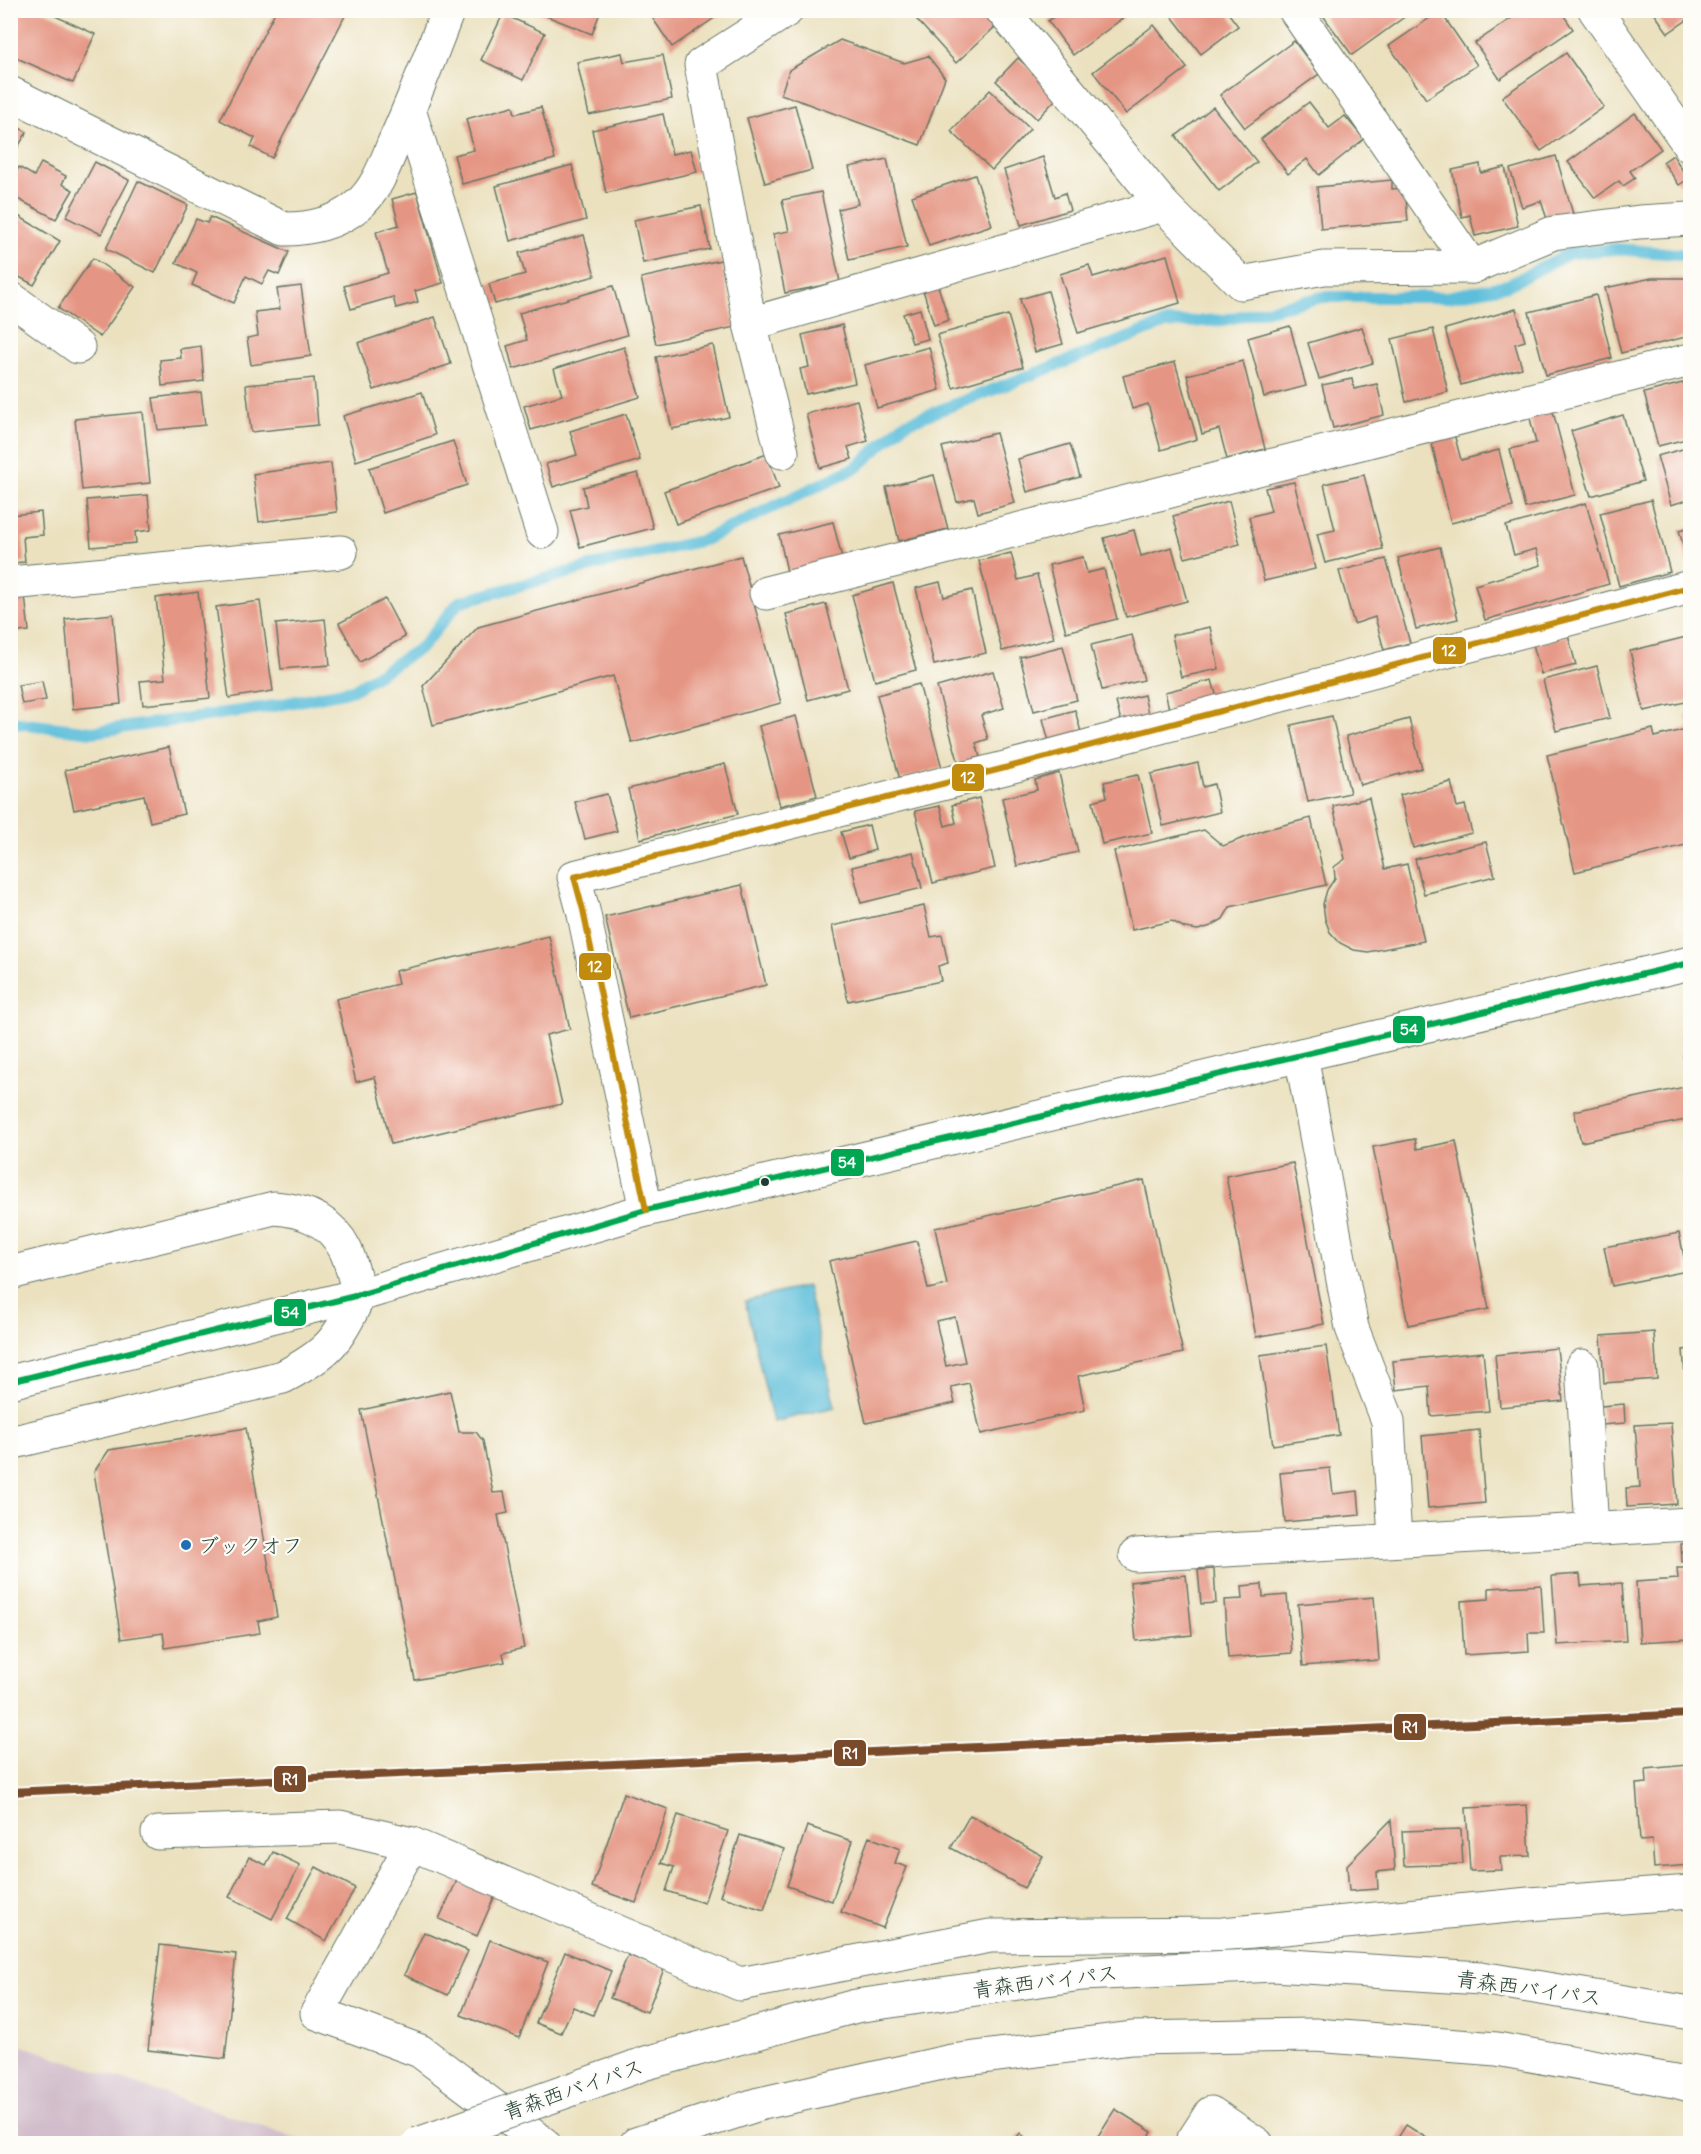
<svg xmlns="http://www.w3.org/2000/svg" width="1701" height="2154" viewBox="0 0 1701 2154" font-family="Delius,'Klee One',sans-serif">
  <style>
    .industrial { fill: #d1bdcb }
    .water { fill: #5cbeda; stroke: #3e7e87; stroke-width: 1.5 }
    .lines { fill: none; stroke-linecap: round; stroke-linejoin: round }
    .stream { stroke: #5cbeda; stroke-width: 12 }
    .building { fill: #e59583; fill-rule: evenodd }
    .minor-casing { stroke: #667665; stroke-width: 35 }
    .secondary-casing { stroke: #667665; stroke-width: 35 }
    .trunk-casing { stroke: #667665; stroke-width: 35 }
    .minor { stroke: #fff; stroke-width: 33 }
    .secondary { stroke: #fff; stroke-width: 33 }
    .trunk { stroke: #fff; stroke-width: 33 }
    .trunk-bridge-casing { stroke: #667665; stroke-width: 35; stroke-linecap: butt }
    .trunk-bridge { stroke: #fff; stroke-width: 33 }
    .bus-1-casing { stroke: #fdfcf7; stroke-width: 10 }
    .bus-2-casing { stroke: #fdfcf7; stroke-width: 10 }
    .bus-1 { stroke: #00a651; stroke-width: 6 }
    .bus-2 { stroke: #c18c0d; stroke-width: 6 }
    .rail-1-casing { stroke: #fdfcf7; stroke-width: 12 }
    .rail-1 { stroke: #7a4b2a; stroke-width: 8 }
    .bus-dot { fill: #1f3d34; stroke: #fdfcf7; stroke-width: 2 }
    .poi-dot { fill: #1f6fb2; stroke: #fdfcf7; stroke-width: 2 }
    .labels { text-anchor: middle; dominant-baseline: central; stroke-width: 4.5; stroke-linejoin: round; paint-order: stroke }
    .poi-label { font-size: 21px; fill: #1f3d34; stroke: #fdfcf7; text-anchor: start }
    .street-label { font-size: 21px; fill: #1f3d34; stroke: #fdfcf7 }
    .line-badge { stroke: #fdfcf7; stroke-width: 2 }
    .badge-label { font-size: 16px; text-anchor: middle; font-weight: bold; fill: #fff }
  </style>
  <rect width="100%" height="100%" fill="#fdfcf7"/>
  <filter id="ink" filterUnits="userSpaceOnUse"><feTurbulence type="fractalNoise" baseFrequency=".0167" numOctaves="2"/><feDisplacementMap in="SourceGraphic" scale="12" xChannelSelector="R" yChannelSelector="G"/><feConvolveMatrix kernelMatrix="1 2 1 2 8 2 1 2 1" color-interpolation-filters="sRGB"/></filter>
  <filter id="wash" filterUnits="userSpaceOnUse"><feTurbulence type="fractalNoise" baseFrequency=".008" numOctaves="4" result="noise"/><feDisplacementMap in="SourceGraphic" scale="24" xChannelSelector="R" yChannelSelector="G"/><feGaussianBlur stdDeviation="1.35" result="paint"/><feColorMatrix in="noise" values="0 0 0 0 0 0 0 0 0 0 0 0 0 0 0 0 0 1.4 0 .05"/><feComposite in="paint" operator="in"/></filter>
  <g filter="url(#wash)">
    <rect width="100%" height="100%" fill="#ebe1bf"/>
    <polygon class="industrial" points="11,2042 312,2143 11,2143"/>
    <polygon class="water" points="807,1286 835,1407 773,1422 745,1301"/>
    <g class="lines">
      <polyline class="stream" points="10,722 92,732 268,707 353,690 422,647 459,602 600,564 704,540 857,467 904,424 1166,323 1224,320 1323,297 1447,297 1508,285 1570,253 1616,249 1690,255"/>
    </g>
    <g id="blocks">
      <g class="building">
        <polygon points="10,10 42,10 95,34 73,83 10,55"/>
        <polygon points="276,10 348,10 272,158 251,147 255,138 220,120"/>
        <polygon points="531,10 601,10 592,34"/>
        <polygon points="647,10 726,10 672,47"/>
        <polygon points="908,10 980,10 995,27 956,63"/>
        <polygon points="1063,10 1134,10 1073,55 1048,21"/>
        <polygon points="1167,10 1226,10 1238,26 1201,54"/>
        <polygon points="1333,10 1414,10 1352,55 1324,17"/>
        <polygon points="1513,10 1560,10 1573,29 1500,79 1475,43 1516,15"/>
        <polygon points="1652,10 1690,10 1690,18 1668,33"/>
        <polygon points="1440,11 1477,65 1426,99 1389,46"/>
        <polygon points="503,14 545,33 523,80 481,60"/>
        <polygon points="1154,25 1187,68 1126,114 1093,72"/>
        <polygon points="840,40 904,63 928,56 945,78 920,145 781,94 789,70"/>
        <polygon points="1294,41 1319,74 1245,128 1220,95"/>
        <polygon points="622,53 624,62 663,55 672,99 589,115 577,62"/>
        <polygon points="1566,53 1604,107 1541,151 1502,97"/>
        <polygon points="1018,58 1059,96 1037,119 996,81"/>
        <polygon points="990,90 1030,129 992,170 951,131"/>
        <polygon points="1309,102 1329,128 1345,116 1364,139 1319,175 1307,159 1288,174 1261,139"/>
        <polygon points="795,105 812,170 765,183 747,118"/>
        <polygon points="513,106 515,114 541,107 555,159 462,184 454,155 474,150 466,119"/>
        <polygon points="1213,107 1257,162 1219,191 1176,136"/>
        <polygon points="1635,113 1661,149 1630,171 1635,178 1623,186 1619,181 1595,198 1568,162"/>
        <polygon points="663,114 672,154 691,150 697,172 606,193 592,130"/>
        <polygon points="10,123 27,132 10,160"/>
        <polygon points="1673,155 1688,179 1679,185 1663,162"/>
        <polygon points="1556,156 1573,214 1548,222 1541,201 1522,207 1510,169"/>
        <polygon points="1043,157 1055,197 1065,193 1070,210 1021,225 1004,170"/>
        <polygon points="887,159 907,247 849,260 838,209 858,204 849,167"/>
        <polygon points="95,162 129,180 101,234 66,217"/>
        <polygon points="41,163 66,176 62,184 73,190 56,219 10,195 10,183 19,167 34,176"/>
        <polygon points="1480,164 1481,173 1505,167 1518,226 1475,236 1470,215 1462,217 1452,170"/>
        <polygon points="572,165 586,220 510,241 496,186"/>
        <polygon points="975,175 992,225 929,246 912,196"/>
        <polygon points="1392,180 1392,189 1405,188 1408,221 1321,229 1317,187"/>
        <polygon points="138,181 188,205 155,273 106,249"/>
        <polygon points="417,192 443,283 415,291 418,302 396,308 393,297 351,309 344,286 388,273 376,232 399,225 392,199"/>
        <polygon points="821,192 840,282 785,293 773,234 789,231 782,200"/>
        <polygon points="701,206 710,249 643,263 634,220"/>
        <polygon points="10,211 60,241 34,285 10,272"/>
        <polygon points="210,217 289,252 279,275 269,271 262,284 246,276 234,303 192,285 197,273 176,263 196,219 207,223"/>
        <polygon points="584,235 595,276 495,304 489,284 525,274 519,253"/>
        <polygon points="1167,255 1180,303 1078,333 1060,274 1089,265 1093,277"/>
        <polygon points="93,258 135,287 100,337 58,308"/>
        <polygon points="721,260 735,327 656,344 641,278"/>
        <polygon points="1652,278 1690,278 1690,336 1621,353 1605,288"/>
        <polygon points="301,286 311,356 251,365 247,338 258,336 255,312 280,309 277,289"/>
        <polygon points="613,286 627,335 513,369 507,346 527,340 519,313"/>
        <polygon points="938,286 949,320 934,325 923,290"/>
        <polygon points="1048,291 1063,344 1035,352 1020,299"/>
        <polygon points="1596,295 1612,358 1546,375 1529,312"/>
        <polygon points="920,309 928,339 912,343 903,314"/>
        <polygon points="1516,309 1525,341 1515,344 1522,368 1461,385 1445,329"/>
        <polygon points="1008,315 1023,367 953,388 937,335"/>
        <polygon points="435,317 451,364 374,390 358,343"/>
        <polygon points="842,325 855,383 806,394 800,369 809,367 802,335"/>
        <polygon points="1290,326 1306,386 1264,397 1248,338"/>
        <polygon points="1362,327 1373,363 1319,379 1308,343"/>
        <polygon points="1433,329 1448,392 1406,402 1392,339"/>
        <polygon points="713,345 729,417 672,429 656,357"/>
        <polygon points="201,346 204,381 162,386 160,360 181,358 180,349"/>
        <polygon points="624,347 640,397 531,430 524,406 562,395 554,369"/>
        <polygon points="929,347 940,390 877,408 865,365"/>
        <polygon points="1243,361 1265,449 1227,459 1219,429 1202,434 1187,375"/>
        <polygon points="1175,362 1197,439 1161,450 1148,404 1132,409 1123,376"/>
        <polygon points="314,378 318,425 251,432 246,385"/>
        <polygon points="1352,379 1354,389 1377,384 1384,415 1333,428 1322,385"/>
        <polygon points="1690,381 1690,438 1658,446 1644,393"/>
        <polygon points="201,392 205,425 158,430 153,398"/>
        <polygon points="422,392 435,435 356,461 343,416"/>
        <polygon points="857,400 868,441 848,447 852,459 820,468 806,414"/>
        <polygon points="1551,404 1575,495 1525,508 1510,449 1536,443 1528,410"/>
        <polygon points="143,412 150,483 82,490 75,419"/>
        <polygon points="626,414 640,460 553,487 546,464 577,455 570,431"/>
        <polygon points="1623,415 1643,481 1591,496 1571,431"/>
        <polygon points="1453,430 1461,460 1499,450 1513,507 1451,523 1430,436"/>
        <polygon points="996,433 1015,503 978,513 974,498 957,502 942,447"/>
        <polygon points="453,441 467,485 383,513 369,468"/>
        <polygon points="1070,444 1080,477 1027,492 1018,459"/>
        <polygon points="1690,447 1690,499 1671,505 1657,456"/>
        <polygon points="767,454 779,488 676,524 664,491"/>
        <polygon points="331,463 337,512 259,522 253,474"/>
        <polygon points="638,473 653,528 580,547 570,510 587,506 583,487"/>
        <polygon points="934,475 948,529 899,541 886,487"/>
        <polygon points="1364,475 1383,549 1325,563 1317,534 1335,530 1324,484"/>
        <polygon points="1294,482 1315,569 1264,581 1249,517 1271,511 1265,488"/>
        <polygon points="148,495 151,530 135,532 136,543 91,547 87,500"/>
        <polygon points="1651,500 1670,572 1619,586 1600,513"/>
        <polygon points="1229,501 1240,544 1185,558 1173,516"/>
        <polygon points="1586,503 1609,584 1485,620 1475,585 1541,565 1536,549 1514,555 1506,526"/>
        <polygon points="41,512 43,535 23,537 25,562 10,563 10,515"/>
        <polygon points="833,522 843,562 788,576 779,535"/>
        <polygon points="1690,527 1690,571 1679,530"/>
        <polygon points="1134,530 1141,556 1172,547 1187,601 1126,617 1104,538"/>
        <polygon points="1440,547 1458,619 1416,629 1398,558"/>
        <polygon points="1011,553 1018,580 1037,575 1054,638 1002,651 979,561"/>
        <polygon points="741,556 781,703 632,743 613,676 433,725 423,686 478,627"/>
        <polygon points="1083,557 1087,573 1104,569 1117,619 1066,632 1049,565"/>
        <polygon points="1386,559 1410,643 1384,650 1375,617 1354,624 1339,571"/>
        <polygon points="940,582 944,597 972,590 986,653 934,665 916,588"/>
        <polygon points="893,583 916,670 875,681 852,595"/>
        <polygon points="198,592 210,698 143,705 140,681 165,679 156,598"/>
        <polygon points="25,595 29,631 10,633 10,597"/>
        <polygon points="385,599 405,637 360,662 339,623"/>
        <polygon points="260,601 273,691 229,698 216,607"/>
        <polygon points="826,604 848,689 808,700 786,614"/>
        <polygon points="113,614 121,704 73,709 65,619"/>
        <polygon points="325,619 330,665 281,669 276,624"/>
        <polygon points="1210,627 1219,669 1181,677 1172,635"/>
        <polygon points="1132,635 1144,680 1102,690 1091,645"/>
        <polygon points="1568,635 1576,665 1541,674 1533,644"/>
        <polygon points="1690,636 1690,701 1644,711 1630,651"/>
        <polygon points="1063,646 1077,700 1034,711 1020,657"/>
        <polygon points="1597,666 1610,718 1556,731 1543,680"/>
        <polygon points="993,671 1004,708 981,715 988,739 976,743 980,757 959,764 937,687"/>
        <polygon points="1212,680 1218,701 1170,713 1165,692"/>
        <polygon points="42,681 46,700 22,704 18,685"/>
        <polygon points="919,684 942,768 900,780 877,695"/>
        <polygon points="1144,695 1149,718 1122,725 1116,702"/>
        <polygon points="1075,710 1082,736 1050,745 1043,719"/>
        <polygon points="1690,715 1690,844 1575,872 1547,755 1653,729 1655,737 1690,728 1686,716"/>
        <polygon points="796,716 817,796 780,806 759,726"/>
        <polygon points="1332,716 1350,793 1308,802 1291,725"/>
        <polygon points="1409,719 1422,768 1360,785 1346,736"/>
        <polygon points="169,747 184,814 150,822 144,795 74,810 65,770"/>
        <polygon points="1198,763 1203,787 1214,784 1220,812 1163,826 1151,774"/>
        <polygon points="725,764 738,814 640,839 628,789"/>
        <polygon points="1059,773 1078,852 1017,866 1002,798 1037,790 1035,780"/>
        <polygon points="1138,775 1152,833 1102,844 1093,801 1107,797 1104,782"/>
        <polygon points="1451,782 1457,807 1465,805 1472,833 1413,848 1400,795"/>
        <polygon points="607,794 617,831 585,839 575,802"/>
        <polygon points="979,798 995,868 933,883 915,811 940,806 945,826 956,823 952,805"/>
        <polygon points="1369,798 1385,869 1407,864 1424,941 1368,952 1354,950 1340,943 1330,932 1325,919 1323,904 1327,890 1335,878 1334,867 1345,859 1333,806"/>
        <polygon points="1311,818 1326,885 1230,907 1223,919 1211,926 1198,930 1185,928 1172,921 1132,930 1114,851 1204,830 1223,846 1264,830"/>
        <polygon points="869,825 875,850 849,858 841,832"/>
        <polygon points="1486,842 1495,876 1424,894 1415,859"/>
        <polygon points="913,852 922,888 861,903 852,867"/>
        <polygon points="742,885 766,985 629,1018 605,917"/>
        <polygon points="924,906 931,937 942,935 948,963 938,966 941,981 848,1001 832,926"/>
        <polygon points="549,936 570,1029 546,1035 562,1104 391,1144 375,1077 356,1082 336,999 398,984 395,971"/>
        <polygon points="1690,1053 1690,1119 1581,1142 1574,1111 1689,1086 1683,1055"/>
        <polygon points="1415,1139 1417,1149 1456,1141 1489,1309 1408,1325 1373,1147"/>
        <polygon points="1293,1163 1324,1324 1256,1337 1226,1176"/>
        <path d="M1144,1180L1183,1353L1078,1376L1085,1410L981,1434L969,1383L951,1387L955,1403L866,1423L829,1261L917,1241L928,1289L947,1285L935,1228ZM955,1317L965,1362L946,1366L936,1321Z"/>
        <polygon points="1679,1233 1687,1271 1612,1286 1604,1247"/>
        <polygon points="1654,1332 1657,1379 1604,1383 1601,1336"/>
        <polygon points="1326,1346 1339,1435 1273,1445 1260,1355"/>
        <polygon points="1557,1348 1563,1401 1500,1407 1495,1355"/>
        <polygon points="1690,1349 1690,1399 1687,1400 1683,1350"/>
        <polygon points="1483,1352 1489,1411 1431,1416 1429,1386 1396,1390 1393,1361"/>
        <polygon points="450,1391 459,1432 476,1432 483,1441 493,1493 504,1492 508,1513 498,1515 524,1648 503,1653 505,1662 415,1680 361,1410"/>
        <polygon points="1624,1404 1625,1423 1602,1425 1601,1406"/>
        <polygon points="1671,1423 1677,1504 1627,1507 1626,1488 1640,1487 1635,1425"/>
        <polygon points="246,1428 277,1617 258,1621 260,1633 165,1648 163,1633 121,1639 94,1472 109,1450"/>
        <polygon points="1479,1430 1485,1503 1428,1508 1422,1436"/>
        <polygon points="1330,1468 1333,1494 1358,1491 1360,1515 1285,1522 1280,1473"/>
        <polygon points="1690,1543 1690,1561 1682,1562 1681,1544"/>
        <polygon points="1677,1568 1690,1568 1690,1639 1640,1642 1636,1582 1678,1579"/>
        <polygon points="1214,1569 1216,1603 1201,1604 1198,1570"/>
        <polygon points="1580,1574 1581,1586 1622,1583 1626,1641 1557,1645 1552,1576"/>
        <polygon points="1186,1575 1192,1635 1136,1641 1130,1582"/>
        <polygon points="1262,1584 1263,1597 1287,1595 1292,1653 1228,1658 1224,1600 1243,1599 1242,1586"/>
        <polygon points="1541,1585 1544,1633 1528,1633 1529,1651 1464,1655 1461,1601 1489,1599 1489,1588"/>
        <polygon points="1374,1597 1379,1660 1303,1666 1298,1604"/>
        <polygon points="1688,1765 1690,1798 1690,1865 1654,1868 1652,1840 1640,1841 1636,1784 1647,1783 1646,1769"/>
        <polygon points="624,1793 668,1809 636,1903 592,1887"/>
        <polygon points="1527,1805 1530,1856 1500,1857 1501,1870 1470,1871 1466,1808"/>
        <polygon points="678,1815 728,1831 704,1903 666,1891 674,1867 661,1863"/>
        <polygon points="970,1815 1043,1856 1024,1888 951,1848"/>
        <polygon points="1391,1820 1395,1870 1377,1872 1378,1889 1349,1891 1347,1865"/>
        <polygon points="807,1826 852,1841 832,1901 787,1886"/>
        <polygon points="1461,1829 1463,1864 1404,1866 1402,1831"/>
        <polygon points="740,1835 784,1849 764,1910 720,1896"/>
        <polygon points="869,1837 900,1849 895,1863 907,1867 883,1928 841,1912"/>
        <polygon points="273,1852 300,1865 272,1919 229,1897 249,1857 266,1865"/>
        <polygon points="316,1867 355,1888 326,1941 287,1919"/>
        <polygon points="459,1876 496,1893 477,1936 439,1919"/>
        <polygon points="424,1932 468,1951 448,1995 404,1975"/>
        <polygon points="490,1940 548,1962 519,2038 461,2015"/>
        <polygon points="160,1945 236,1954 225,2059 148,2050"/>
        <polygon points="565,1952 611,1971 593,2015 573,2007 561,2033 536,2023"/>
        <polygon points="628,1955 664,1969 647,2012 610,1998"/>
        <polygon points="1115,2109 1152,2132 1145,2144 1093,2144"/>
        <polygon points="1406,2125 1436,2144 1394,2144"/>
        <polygon points="1020,2133 1033,2144 1012,2144"/>
      </g>
    </g>
  </g>
  <g filter="url(#ink)">
    <use href="#blocks" fill-opacity="0" stroke="#667665" stroke-width="1.5"/>
    <g class="lines">
      <defs>
        <g id="minor">
          <polyline points="1002,10 1163,205"/>
          <polyline points="1295,10 1472,267 1553,233 1639,222 1690,219"/>
          <polyline points="1595,10 1690,146"/>
          <path d="M10,93L284,229C309,229 337,223 357,206C376,191 385,165 394,143C414,99 431,55 448,10"/>
          <polyline points="409,110 542,532"/>
          <polyline points="10,298 78,347"/>
          <polyline points="750,324 701,65 787,10"/>
          <polyline points="782,452 750,324 1163,205 1241,283 1324,268 1472,267"/>
          <polyline points="10,583 341,552"/>
          <polyline points="766,593 1690,360"/>
          <polyline points="1301,1055 1352,1328 1388,1421 1395,1539"/>
          <polyline points="646,1210 583,910 574,877 1005,768 1690,587"/>
          <path d="M10,1273L274,1208C304,1210 330,1220 345,1249C352,1263 355,1280 359,1295C339,1341 327,1354 283,1377L10,1443"/>
          <polyline points="1582,1366 1592,1529"/>
          <polyline points="1136,1555 1690,1524"/>
          <polyline points="158,1833 340,1827 412,1844 740,1984 990,1936 1223,1934 1529,1904 1690,1892"/>
          <polyline points="412,1844 317,2013 420,2051 544,2144"/>
          <polyline points="1191,2144 1211,2113 1257,2144"/>
        </g>
        <polyline id="secondary" points="10,1382 359,1295 646,1210 1690,963"/>
        <polyline id="trunk" points="636,2144 759,2104 951,2061 1132,2038 1315,2035 1497,2049 1675,2081 1690,2085"/>
      </defs>
      <use href="#minor" class="minor-casing"/>
      <use href="#secondary" class="secondary-casing"/>
      <use href="#trunk" class="trunk-casing"/>
      <use href="#minor" class="minor"/>
      <use href="#secondary" class="secondary"/>
      <use href="#trunk" class="trunk"/>
      <defs>
        <polyline id="trunk-bridge" points="418,2144 646,2063 856,2006 1082,1974 1274,1965 1481,1978 1690,2013"/>
      </defs>
      <use href="#trunk-bridge" class="trunk-bridge-casing"/>
      <use href="#trunk-bridge" class="trunk-bridge"/>
      <defs>
        <polyline id="bus-1" points="10,1382 359,1295 646,1210 1690,963"/>
        <polyline id="bus-2" points="646,1210 583,910 574,877 1005,768 1690,587"/>
      </defs>
      <use href="#bus-1" class="bus-1-casing"/>
      <use href="#bus-2" class="bus-2-casing"/>
      <use href="#bus-1" class="bus-1"/>
      <use href="#bus-2" class="bus-2"/>
      <defs>
        <polyline id="rail-1" points="10,1792 1690,1714"/>
      </defs>
      <use href="#rail-1" class="rail-1-casing"/>
      <use href="#rail-1" class="rail-1"/>
    </g>
  </g>
  <circle class="bus-dot" cx="765" cy="1182" r="5"/>
  <circle class="poi-dot" cx="186" cy="1545" r="6"/>
  <g class="labels">
    <g class="poi-label">
      <text x="198" y="1545">ブックオフ</text>
    </g>
    <g class="street-label">
      <text transform="translate(1045 1981) rotate(-7)">青森西バイパス</text>
      <text transform="translate(1529 1988) rotate(8)">青森西バイパス</text>
      <text transform="translate(573 2089) rotate(-19)">青森西バイパス</text>
    </g>
  </g>
  <g class="line-badge">
    <rect x="1432" y="636" width="35" height="29" rx="6" fill="#c18c0d"/>
    <rect x="951" y="763" width="34" height="29" rx="6" fill="#c18c0d"/>
    <rect x="578" y="952" width="34" height="29" rx="6" fill="#c18c0d"/>
    <rect x="1392" y="1015" width="34" height="29" rx="6" fill="#00a651"/>
    <rect x="830" y="1148" width="35" height="29" rx="6" fill="#00a651"/>
    <rect x="273" y="1298" width="34" height="29" rx="6" fill="#00a651"/>
    <rect x="1393" y="1713" width="34" height="28" rx="6" fill="#7a4b2a"/>
    <rect x="833" y="1739" width="34" height="28" rx="6" fill="#7a4b2a"/>
    <rect x="273" y="1765" width="34" height="28" rx="6" fill="#7a4b2a"/>
  </g>
  <g class="badge-label">
    <text x="1449" y="656">12</text>
    <text x="968" y="783">12</text>
    <text x="595" y="972">12</text>
    <text x="1409" y="1035">54</text>
    <text x="847" y="1168">54</text>
    <text x="290" y="1318">54</text>
    <text x="1410" y="1733">R1</text>
    <text x="850" y="1759">R1</text>
    <text x="290" y="1785">R1</text>
  </g>
  <rect width="1701" height="2154" fill="none" stroke="#fdfcf7" stroke-width="36"/>
</svg>
